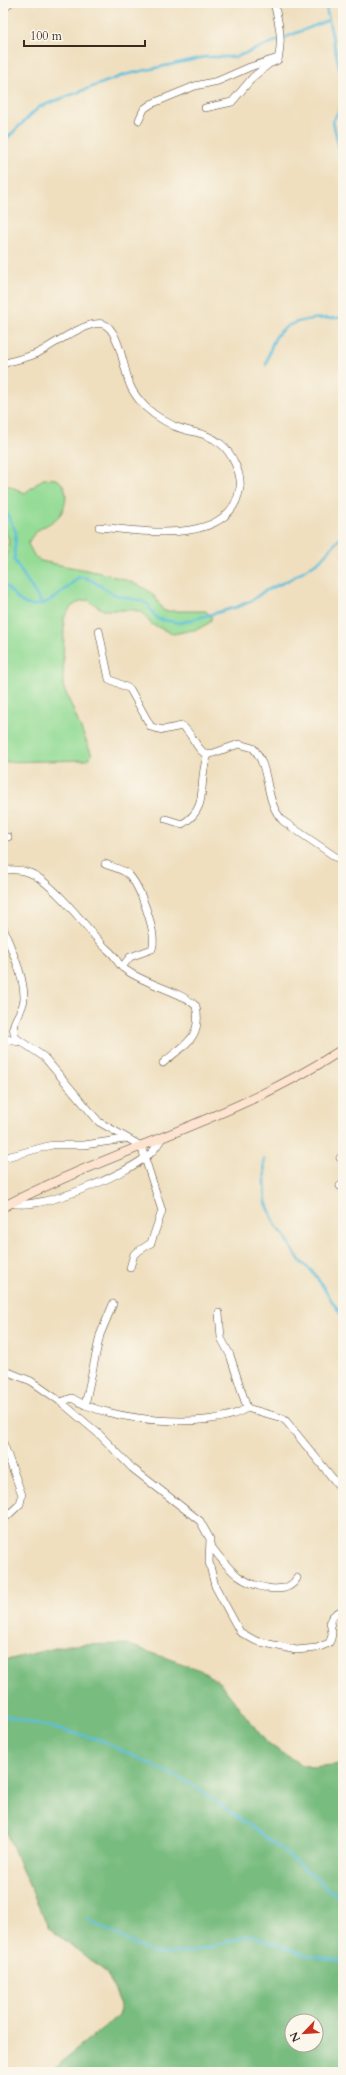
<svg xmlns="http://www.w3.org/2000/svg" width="346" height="2075" viewBox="0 0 346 2075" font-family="Cardo,serif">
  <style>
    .green { fill: #95dc96; stroke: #68835a }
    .forest { fill: #78bc7f; stroke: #5a734e; fill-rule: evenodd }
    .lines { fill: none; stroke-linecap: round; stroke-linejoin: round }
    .stream { stroke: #5dbedc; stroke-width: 2.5 }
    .minor-casing { stroke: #564536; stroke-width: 8 }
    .secondary-casing { stroke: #564536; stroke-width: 10 }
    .minor { stroke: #fff; stroke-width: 7 }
    .secondary { stroke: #fde4d1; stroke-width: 9 }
  </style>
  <rect width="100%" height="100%" fill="#fbf7ec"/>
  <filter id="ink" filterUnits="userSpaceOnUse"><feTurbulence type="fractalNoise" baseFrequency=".025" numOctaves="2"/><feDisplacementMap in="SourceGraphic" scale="8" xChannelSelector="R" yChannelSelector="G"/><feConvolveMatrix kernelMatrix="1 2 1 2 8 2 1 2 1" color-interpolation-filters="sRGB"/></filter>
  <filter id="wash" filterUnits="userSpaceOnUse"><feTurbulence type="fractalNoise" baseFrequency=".012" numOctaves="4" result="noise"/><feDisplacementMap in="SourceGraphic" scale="16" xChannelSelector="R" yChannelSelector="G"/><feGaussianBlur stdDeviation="0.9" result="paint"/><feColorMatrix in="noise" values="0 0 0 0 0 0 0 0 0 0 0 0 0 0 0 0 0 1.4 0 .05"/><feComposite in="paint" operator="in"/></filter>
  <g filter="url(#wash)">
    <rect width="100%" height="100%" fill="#efdfbf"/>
    <path class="green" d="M43,479C47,479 52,478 55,479C71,484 67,508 58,517C46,528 35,527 28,544L35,557L41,561C70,568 125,574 149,591C155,595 159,605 164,611H206L212,618L209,623L198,629L173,634L151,624L142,612L133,610H103L88,600L80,601L71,607L64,618L63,686L92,755L86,760L3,762V563L6,559L9,539L3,530V483L25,493Z"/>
    <path class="forest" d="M127,1644L200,1670L220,1683L267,1743L300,1764L311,1767L343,1764V2072H53L66,2057L118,2016L121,2005L107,1973L49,1928L21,1868L3,1822V1661L67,1645ZM292,2021H316V2045H292Z"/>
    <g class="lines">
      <g class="stream">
        <polyline points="325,3 343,85"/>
        <polyline points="343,98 342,105 333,121 343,167"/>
        <polyline points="3,142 39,107 124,75 205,57 236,57 329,20"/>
        <path d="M266,365C269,355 271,341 279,333C292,318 320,318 338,318L343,315"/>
        <polyline points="3,506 16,532 14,560 42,604"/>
        <path d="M3,584C10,588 13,595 19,600C39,617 65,590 79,577C93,577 103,590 116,595C127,599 139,598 149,605L151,611L158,619L180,623L237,607L251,601L263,592L291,579L319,561L343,535"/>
        <polyline points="264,1159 266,1202 276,1226 286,1237 292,1249 301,1262 314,1273 343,1318"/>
        <polyline points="3,1715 101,1740 193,1785 276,1845 343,1901"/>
        <polyline points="87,1919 153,1954 193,1952 250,1935 304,1954 343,1962"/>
      </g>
    </g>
  </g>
  <g filter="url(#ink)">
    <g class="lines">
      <defs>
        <g id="minor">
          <polyline points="3,10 10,3"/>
          <path d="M205,108L232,102L253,77L269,64L278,60C283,40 279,23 274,3"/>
          <polyline points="139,120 144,109 151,104 195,86 218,81 250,67 278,58"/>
          <path d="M3,364C14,360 27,358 38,353C53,345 87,320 103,324C119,328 124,371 130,385C132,391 136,396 140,401C147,410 162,420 174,426C190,433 205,431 221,444C231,452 242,474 240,487C232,547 141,531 99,527"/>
          <path d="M99,631L109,679L130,689L151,727L163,730L182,726C193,733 196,751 208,755L239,744L253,748C272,769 263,800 283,821L343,862"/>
          <path d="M166,819L182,824C212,807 196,781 208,755"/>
          <polyline points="3,838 8,837"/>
          <path d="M105,864C112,867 122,869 128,874C140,885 158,935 152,949L130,957L122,967"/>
          <path d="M3,871C11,869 22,870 30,873C52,882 83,923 99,941C104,947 110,951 114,956C117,960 119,965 123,968C145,985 177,989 196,1006C203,1039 183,1045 163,1063"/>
          <path d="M3,927C11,950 24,974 24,998C24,1014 7,1021 16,1038L44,1057L99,1122L141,1146L162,1211L151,1243L134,1254L130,1268"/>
          <polyline points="3,1038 18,1042"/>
          <polyline points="3,1158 52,1145 84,1145 125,1139"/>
          <polyline points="340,1158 343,1155"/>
          <polyline points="340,1186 343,1184"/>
          <path d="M11,1203C41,1211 128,1174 151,1153C156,1148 159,1143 162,1138"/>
          <polyline points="219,1313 221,1338 230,1355 247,1408"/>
          <path d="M3,1370L31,1381L61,1402L100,1435L132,1468L200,1521L210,1539L209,1562L215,1586L240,1632L256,1641L296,1650L317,1648L329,1643C339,1627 318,1621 343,1610"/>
          <path d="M61,1402L72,1398C106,1421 212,1431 247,1408L282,1418L286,1421L343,1491"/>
          <polyline points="85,1405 100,1335 113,1304"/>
          <polyline points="3,1442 22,1495 20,1504 3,1520"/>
          <path d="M211,1546C219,1557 228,1568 238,1576C252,1586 286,1598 297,1578"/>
        </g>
        <path id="secondary" d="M3,1207C114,1149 238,1118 343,1049"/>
      </defs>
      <use href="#minor" class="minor-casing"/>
      <use href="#secondary" class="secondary-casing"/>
      <use href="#minor" class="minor"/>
      <use href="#secondary" class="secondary"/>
    </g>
  </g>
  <rect width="346" height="2075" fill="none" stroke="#fbf7ec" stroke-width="16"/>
  <g transform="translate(304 2033) rotate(245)"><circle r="19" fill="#fbf7ec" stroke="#aea59a"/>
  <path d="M0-3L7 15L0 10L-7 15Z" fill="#c8321e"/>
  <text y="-6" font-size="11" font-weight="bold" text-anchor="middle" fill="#3b2a1e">N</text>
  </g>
  <path d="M24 40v6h121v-6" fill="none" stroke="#3b2a1e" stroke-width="2"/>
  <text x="30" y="40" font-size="12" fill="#3b2a1e" stroke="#fbf7ec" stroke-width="3" paint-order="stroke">100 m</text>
</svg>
